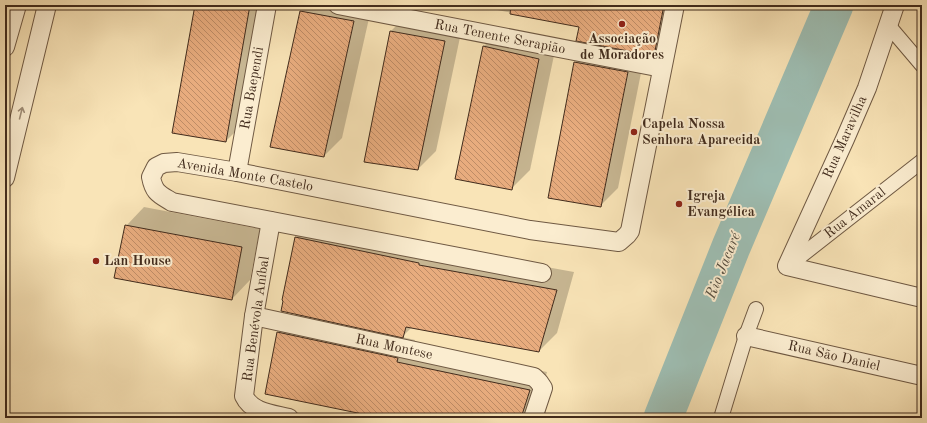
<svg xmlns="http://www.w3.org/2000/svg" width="927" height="423" viewBox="0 0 927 423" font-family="'Old Standard TT',serif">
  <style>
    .shadow { fill: #0003 }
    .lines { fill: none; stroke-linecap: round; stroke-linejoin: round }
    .river { stroke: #9ebeb3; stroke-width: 39 }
    .building { fill: url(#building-back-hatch); stroke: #412b1c }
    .pedestrian-casing { stroke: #6f5943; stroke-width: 16 }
    .minor-casing { stroke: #6f5943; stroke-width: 20 }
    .pedestrian { stroke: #fbedd0; stroke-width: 14 }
    .minor { stroke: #fbedd0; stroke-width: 18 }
    .oneway { stroke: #9e8c76 }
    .poi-dot { fill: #8f2418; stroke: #fbedd0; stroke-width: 1.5 }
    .labels { text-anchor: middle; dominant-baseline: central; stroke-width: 4; stroke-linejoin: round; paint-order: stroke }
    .street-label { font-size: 14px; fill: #412b1c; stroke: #fbedd0 }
    .poi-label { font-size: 14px; font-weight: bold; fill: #412b1c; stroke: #fbedd0; text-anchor: start }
    .water-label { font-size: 15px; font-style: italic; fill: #585042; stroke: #fbedd0 }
  </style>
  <defs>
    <pattern id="building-back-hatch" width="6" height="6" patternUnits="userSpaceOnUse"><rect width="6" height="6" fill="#e8ac7e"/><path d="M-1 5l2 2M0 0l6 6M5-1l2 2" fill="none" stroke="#be8c66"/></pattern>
  </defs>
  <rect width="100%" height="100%" fill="#f9e4b7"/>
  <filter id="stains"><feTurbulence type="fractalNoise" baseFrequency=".005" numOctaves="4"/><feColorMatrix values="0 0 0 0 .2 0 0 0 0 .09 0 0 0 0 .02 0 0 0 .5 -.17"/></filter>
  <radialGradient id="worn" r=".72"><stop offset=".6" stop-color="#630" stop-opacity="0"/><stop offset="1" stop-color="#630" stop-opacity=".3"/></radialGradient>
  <g class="shadow">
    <polygon points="196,5 264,5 244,123 226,141"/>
    <polygon points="307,5 372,5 342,138 324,156 301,11"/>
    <polygon points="472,5 676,5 670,39 654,55 645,53 618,188 600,206 549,197 575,62 594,43 580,26"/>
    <polygon points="409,13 463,23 436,151 418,169 391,31"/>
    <polygon points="503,28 557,41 530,170 511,189 484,46"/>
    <polygon points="144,207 260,229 250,280 232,299 126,226"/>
    <polygon points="314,219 437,245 436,247 574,272 557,333 539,351 412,327 402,337 415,340 414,344 547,372 534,418 387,418 278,332 297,314 296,237"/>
  </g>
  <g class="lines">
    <polyline class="river" points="663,418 731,247 834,5"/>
  </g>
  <g class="building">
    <polygon points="195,5 250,5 226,142 172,133"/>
    <polygon points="511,5 664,5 654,56 576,41 579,27 510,14"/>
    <polygon points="300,11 354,21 324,157 270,147"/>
    <polygon points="390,31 445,41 418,170 364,162"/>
    <polygon points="483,46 539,59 512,190 455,179"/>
    <polygon points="574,62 628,72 601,207 548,198"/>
    <polygon points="125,225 242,247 232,300 114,278"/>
    <polygon points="295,237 419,263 419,265 557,290 539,352 406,327 403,338 281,311 283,301 282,300"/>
    <polygon points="277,332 398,358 397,362 530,390 521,418 382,418 265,394"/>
  </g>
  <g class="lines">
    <defs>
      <g id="pedestrian">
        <polyline points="888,25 922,65"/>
        <polyline points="788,266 922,161"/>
        <polyline points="721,418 746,336 756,309"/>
      </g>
      <g id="minor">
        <polyline points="338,5 662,68"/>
        <polyline points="895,5 867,88 845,139 787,266 922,298"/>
        <polyline points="5,47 17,5"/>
        <polyline points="237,172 267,5"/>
        <polyline points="5,178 47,5"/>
        <path d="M271,221L254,316L244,396C252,413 273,414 289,418"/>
        <path d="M542,273L172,202C159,194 154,193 151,177L156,167L164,163L177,162L237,172L530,230L619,242L627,235L630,231L675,5"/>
        <polyline points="254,316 534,377 539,382 543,388 533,418"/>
        <polyline points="746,336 922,376"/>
      </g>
    </defs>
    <use href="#pedestrian" class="pedestrian-casing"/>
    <use href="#minor" class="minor-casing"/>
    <use href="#pedestrian" class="pedestrian"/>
    <use href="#minor" class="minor"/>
  </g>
  <defs><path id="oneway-shaft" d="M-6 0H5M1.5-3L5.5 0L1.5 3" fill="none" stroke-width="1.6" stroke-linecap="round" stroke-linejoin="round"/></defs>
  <use class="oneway" href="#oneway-shaft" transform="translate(21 113) rotate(-76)"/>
  <g class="poi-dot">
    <circle cx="622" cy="24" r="4"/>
    <circle cx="634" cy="132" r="4"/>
    <circle cx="679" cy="204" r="4"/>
    <circle cx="96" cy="261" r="4"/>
  </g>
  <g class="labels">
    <g class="street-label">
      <text transform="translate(500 37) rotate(11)">Rua Tenente Serapião</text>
      <text transform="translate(252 88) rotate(-80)">Rua Baependi</text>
      <text transform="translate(845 137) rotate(-66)">Rua Maravilha</text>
      <text transform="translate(245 175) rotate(10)">Avenida Monte Castelo</text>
      <text transform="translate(855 213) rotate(-38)">Rua Amaral</text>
      <text transform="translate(256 319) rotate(-82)">Rua Benévola Aníbal</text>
      <text transform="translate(394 347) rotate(12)">Rua Montese</text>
      <text transform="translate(834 356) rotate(13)">Rua São Daniel</text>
    </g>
    <g class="poi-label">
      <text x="622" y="39" text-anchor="middle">Associação<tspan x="622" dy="16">de Moradores</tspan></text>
      <text x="642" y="124">Capela Nossa<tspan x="642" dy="16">Senhora Aparecida</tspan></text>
      <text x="687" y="196">Igreja<tspan x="687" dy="16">Evangélica</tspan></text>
      <text x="104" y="261">Lan House</text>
    </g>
    <g class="water-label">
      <text transform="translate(724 266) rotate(-68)">Rio Jacaré</text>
    </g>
  </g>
  <rect width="927" height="423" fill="none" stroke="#f9e4b7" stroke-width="20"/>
  <rect x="6" y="6" width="915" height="411" fill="none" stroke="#412b1c" stroke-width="2"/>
  <rect x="10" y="10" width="907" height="403" fill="none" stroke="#412b1c"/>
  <rect width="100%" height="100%" filter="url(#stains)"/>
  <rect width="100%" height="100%" fill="url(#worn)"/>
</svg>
